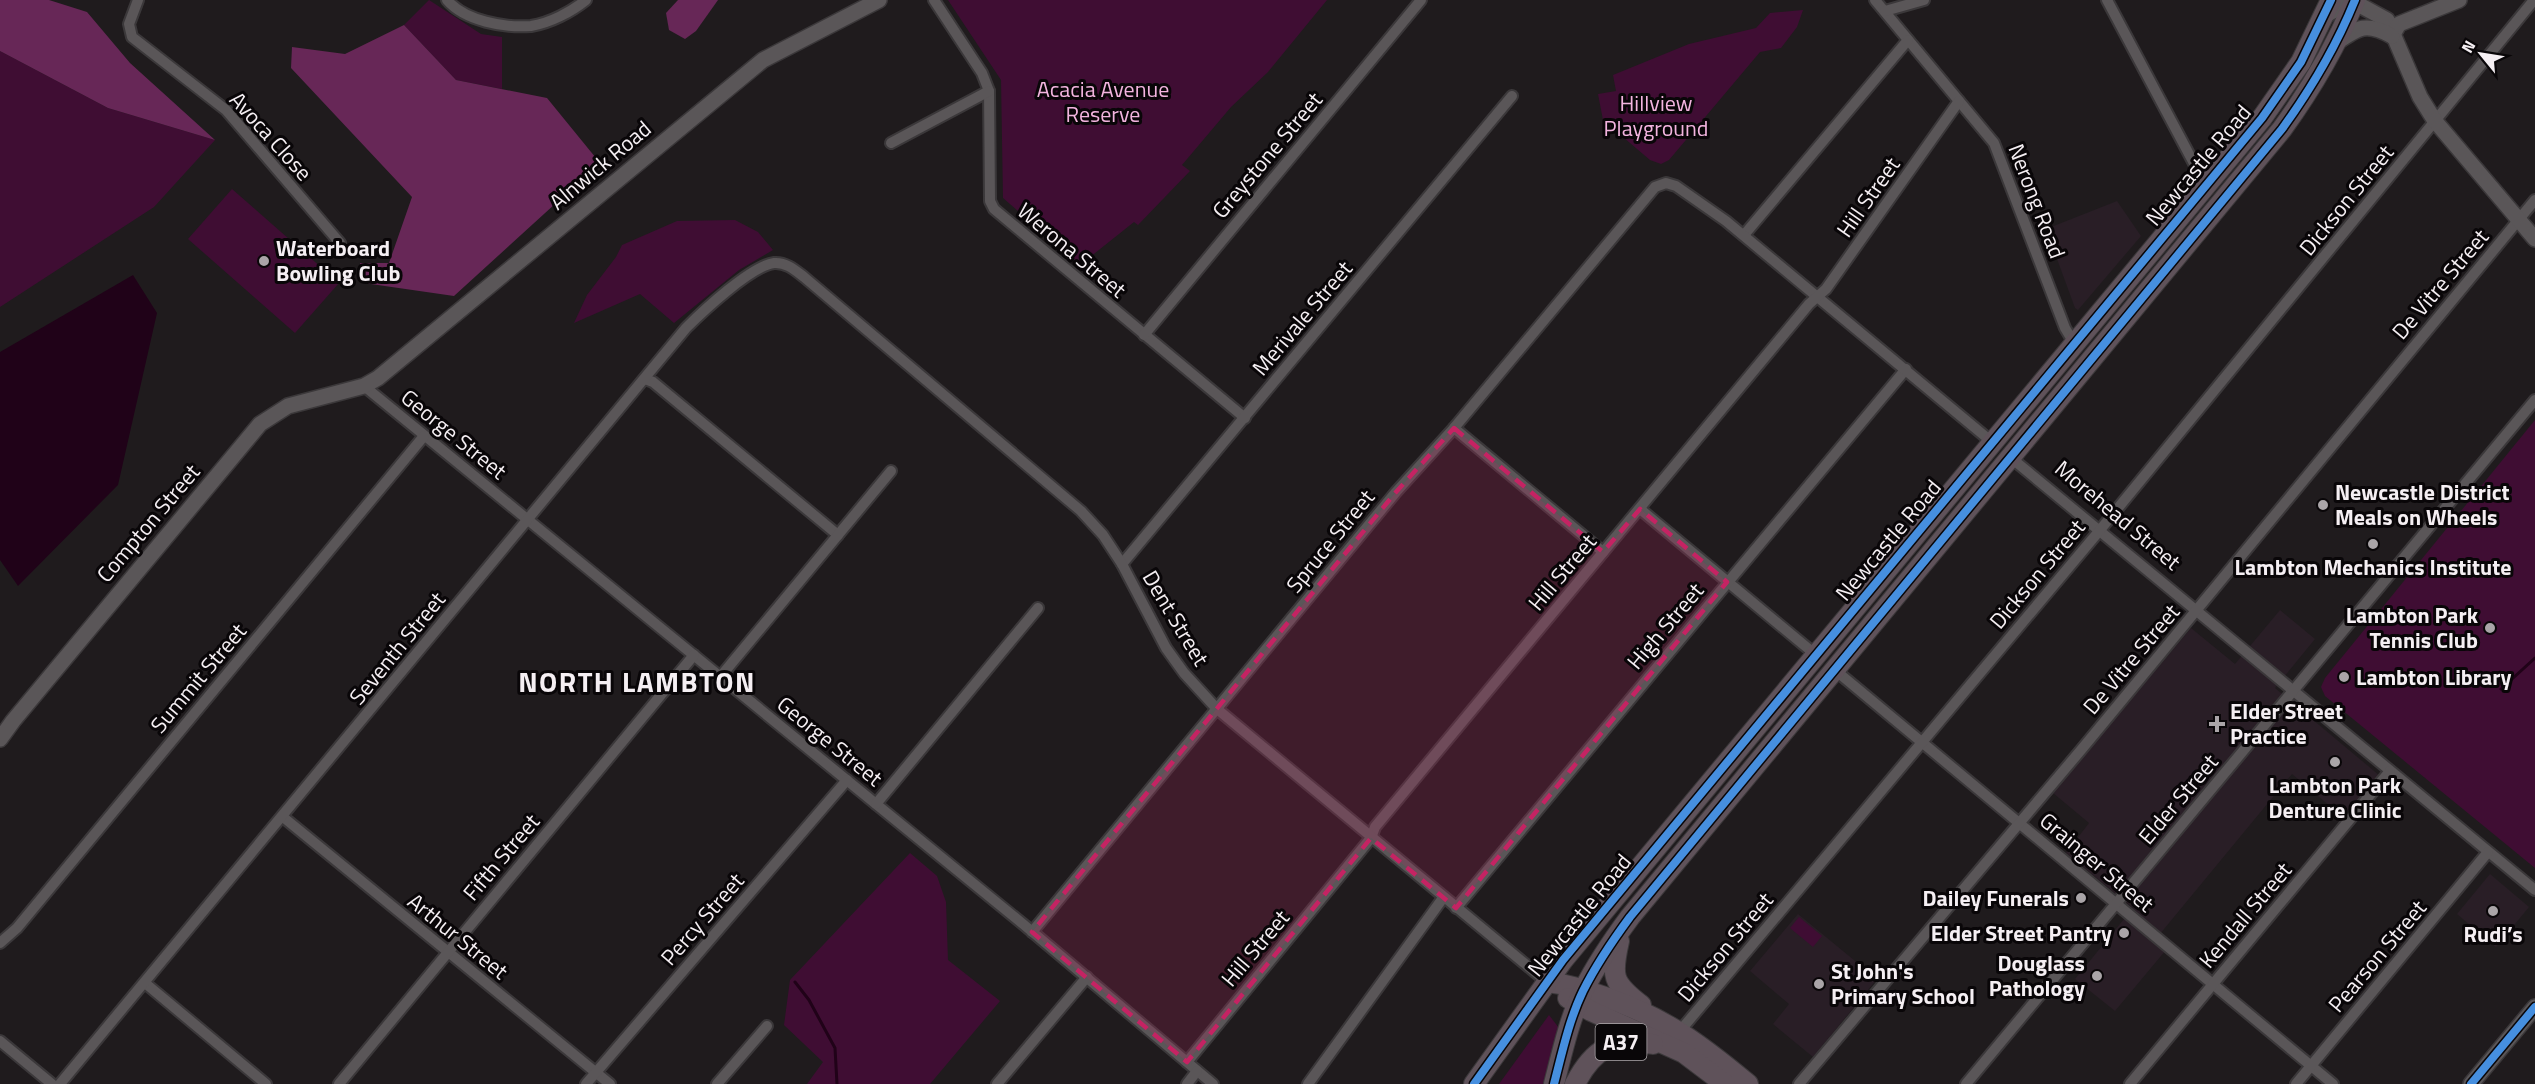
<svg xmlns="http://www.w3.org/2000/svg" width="2535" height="1084" viewBox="0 0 2535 1084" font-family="'Titillium Web',sans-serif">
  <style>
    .built { fill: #291e26 }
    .green { fill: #3f0d33 }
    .forest { fill: #672757 }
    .water { fill: #200218 }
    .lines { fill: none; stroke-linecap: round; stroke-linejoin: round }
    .stream { stroke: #200218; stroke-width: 3 }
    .street-casing { stroke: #3b383a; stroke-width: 14 }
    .secondary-casing { stroke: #3b383a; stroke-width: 18 }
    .highway-casing { stroke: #3b383a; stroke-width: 22 }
    .street { stroke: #5a5658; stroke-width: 10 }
    .secondary { stroke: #5a5658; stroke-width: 15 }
    .highway { stroke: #5f525a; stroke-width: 20 }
    .cycleway-casing { stroke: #090608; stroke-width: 11 }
    .cycleway { stroke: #468fdf; stroke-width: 8 }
    .marked { fill: #c52363; fill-opacity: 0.2; stroke: #c52363; stroke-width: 4.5; stroke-dasharray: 12 8; stroke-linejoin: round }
    .poi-dot { fill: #aaa5a8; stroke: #090608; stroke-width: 2 }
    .labels { text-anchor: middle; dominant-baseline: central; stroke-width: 6; stroke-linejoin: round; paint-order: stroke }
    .shield { fill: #090608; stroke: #aea9ac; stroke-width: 1.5 }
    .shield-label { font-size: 21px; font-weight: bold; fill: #f5eff3 }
    .park-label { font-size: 22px; fill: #f3b4df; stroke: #090608 }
    .street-label { font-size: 22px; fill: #f5eff3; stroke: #090608 }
    .poi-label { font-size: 22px; font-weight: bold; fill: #f5eff3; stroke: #090608; text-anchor: start }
    .district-label { font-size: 28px; font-weight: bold; letter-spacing: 1.5px; fill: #f5eff3; stroke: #090608 }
  </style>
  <rect width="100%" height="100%" fill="#1f1b1d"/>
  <g class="built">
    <polygon points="2117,201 2141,236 2078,310 2075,308 2046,229"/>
    <polygon points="2280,610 2315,639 2275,688 2380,776 2344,818 2292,774 2155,940 2166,950 2115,1011 2075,979 2133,908 2066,853 2089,823 2053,793 2191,628 2235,664"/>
    <polygon points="2490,874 2529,907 2496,947 2457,914"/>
    <polygon points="1798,914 1877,979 1813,1057 1773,1024 1789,1004 1750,971"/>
  </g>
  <g class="green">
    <polygon points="429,0 481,34 502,37 502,89 456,80 404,25"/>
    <polygon points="948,0 1327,0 1268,72 1231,107 1182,165 1190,171 1138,225 1134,222 1080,265 1003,198 1001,80"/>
    <polygon points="1803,10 1797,27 1781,48 1760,52 1669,160 1661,164 1650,160 1603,120 1598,94 1616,91 1613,75 1689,44 1756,28 1770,13"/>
    <polygon points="0,51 108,108 215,140 154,207 0,307"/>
    <polygon points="232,189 339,283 295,333 188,239"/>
    <polygon points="735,220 758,232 773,250 739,270 674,323 640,294 574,323 587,295 616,257 622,245 677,221"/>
    <polygon points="2535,420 2535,868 2325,696 2321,687 2325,678"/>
    <polygon points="910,853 937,876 946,902 948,960 1000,1001 930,1084 807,1084 823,1062 784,1025 790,980"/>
    <polygon points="1799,917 1822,936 1813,947 1790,928"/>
    <polygon points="1549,1015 1559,1028 1546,1084 1499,1084"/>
  </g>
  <g class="forest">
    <polygon points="0,0 49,0 87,12 130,63 215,140 108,108 0,51"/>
    <polygon points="678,0 718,0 696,31 685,39 669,30 666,13"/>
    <polygon points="404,25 456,80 547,98 600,163 454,296 364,283 360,263 389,263 412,197 291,68 292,47 345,54"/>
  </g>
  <polygon class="water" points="133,275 157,313 118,485 18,586 0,560 0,352"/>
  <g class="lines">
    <g class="stream">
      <polyline points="2501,689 2535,658"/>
      <polyline points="795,982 809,1000 835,1048 837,1084"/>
    </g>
    <defs>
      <g id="street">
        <polyline points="138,0 129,24 132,37 226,110 340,243"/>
        <path d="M447,0C465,21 504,28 531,26C550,23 571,12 586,0"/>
        <polyline points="934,0 982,73 989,91 990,201 994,209 1245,418"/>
        <polyline points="1875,0 1994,143 2065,328 2074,343"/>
        <polyline points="2107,0 2198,171 2207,182"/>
        <polyline points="1885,11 1924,0"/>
        <polyline points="891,143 989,91"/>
        <polyline points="1744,235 1908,40"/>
        <polyline points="1144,335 1421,0"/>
        <polyline points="645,379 653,382 838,535"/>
        <polyline points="364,386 1023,924 1213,1084"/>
        <polyline points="1454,428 1603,552"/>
        <polyline points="2010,457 2535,890"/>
        <polyline points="1640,509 1816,655"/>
        <polyline points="1122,564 1512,96"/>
        <polyline points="1835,670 2333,1084"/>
        <polyline points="721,676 891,471"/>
        <polyline points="876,804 1038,608"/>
        <polyline points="283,817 610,1084"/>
        <polyline points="1456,908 1906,369"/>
        <polyline points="1032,932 1396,492 1454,428 1655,187 1666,183 1676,186 1726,221 1992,442"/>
        <polyline points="0,943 17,928 424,436"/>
        <polyline points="145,983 266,1084"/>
        <polyline points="1680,1031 2100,530 2534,0"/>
        <polyline points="0,1041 52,1084"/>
        <polyline points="1187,1062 1371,838 1375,827 1809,304 1826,289 1959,101"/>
        <path d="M60,1084L686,328C703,311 751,266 774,263C786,262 795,270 804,277L1081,511L1103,535L1122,564L1166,648L1184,673L1217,709L1547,982"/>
        <polyline points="339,1084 694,655"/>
        <polyline points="586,1084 847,780"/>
        <polyline points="717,1084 767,1026"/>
        <polyline points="997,1084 1087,977"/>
        <polyline points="1187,1084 1197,1071"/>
        <polyline points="1308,1084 1443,898"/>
        <polyline points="1799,1084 2081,750 2535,200"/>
        <polyline points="1966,1084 2535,400"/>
        <polyline points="2130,1084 2390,771"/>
        <polyline points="2296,1084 2488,852"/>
      </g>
      <g id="secondary">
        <polyline points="2324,16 2344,5 2354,2 2387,20 2420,97 2435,121 2535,239"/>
        <polyline points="2392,36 2399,24 2459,0"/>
        <path d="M2336,43C2359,27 2366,22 2392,36"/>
        <polyline points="0,739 13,721 260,424 288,406 364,386 378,378 763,60 879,0"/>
        <polyline points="2471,1084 2535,1007"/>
      </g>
      <g id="highway">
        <path d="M1619,941C1611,976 1612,983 1641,1005"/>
        <path d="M1547,982C1568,984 1585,990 1605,997C1665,1018 1700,1044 1748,1084"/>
        <polyline points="1568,998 1591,1011 1684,1053 1725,1084"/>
        <polyline points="1474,1084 1563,960 2262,118 2301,62 2331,0"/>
        <path d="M1554,1084C1562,1053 1569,1020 1583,991C1596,965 1613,940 1630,917L2282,129C2311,89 2336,47 2355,0"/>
        <path d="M1575,1084C1593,1049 1613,1037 1653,1044"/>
      </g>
    </defs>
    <use href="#street" class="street-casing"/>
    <use href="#secondary" class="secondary-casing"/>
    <use href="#highway" class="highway-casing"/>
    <use href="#street" class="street"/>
    <use href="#secondary" class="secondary"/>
    <use href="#highway" class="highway"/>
    <defs>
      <g id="cycleway">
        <polyline points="1474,1084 1563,960 2262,118 2301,62 2331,0"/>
        <path d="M1554,1084C1562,1053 1569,1020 1583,991C1596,965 1613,940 1630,917L2282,129C2311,89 2336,47 2355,0"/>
        <polyline points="2471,1084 2535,1007"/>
      </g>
    </defs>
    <use href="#cycleway" class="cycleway-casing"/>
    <use href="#cycleway" class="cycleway"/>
  </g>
  <path class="marked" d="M1454,428L1603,552L1640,509L1727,582L1456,908L1371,838L1187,1062L1032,932L1396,492Z"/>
  <g class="poi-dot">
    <circle cx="264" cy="261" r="6"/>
    <circle cx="2323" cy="505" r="6"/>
    <circle cx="2373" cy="544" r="6"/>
    <circle cx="2490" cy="628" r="6"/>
    <circle cx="2344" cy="677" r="6"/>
    <path d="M2214 715h6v6h6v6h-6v6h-6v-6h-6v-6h6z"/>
    <circle cx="2335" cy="762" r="6"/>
    <circle cx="2081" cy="898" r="6"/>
    <circle cx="2493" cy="911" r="6"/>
    <circle cx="2124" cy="933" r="6"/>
    <circle cx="2097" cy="976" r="6"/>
    <circle cx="1819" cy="984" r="6"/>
  </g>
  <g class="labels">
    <rect class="shield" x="1595.5" y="1024" width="51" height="36" rx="4.5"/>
    <g class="shield-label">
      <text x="1621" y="1042">A37</text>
    </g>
    <g class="park-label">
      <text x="1103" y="89">Acacia Avenue<tspan x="1103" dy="25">Reserve</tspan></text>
      <text x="1656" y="103">Hillview<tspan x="1656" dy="25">Playground</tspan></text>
    </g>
    <g class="street-label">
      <text transform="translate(271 136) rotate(48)">Avoca Close</text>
      <text transform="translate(1267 155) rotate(-50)">Greystone Street</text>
      <text transform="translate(600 165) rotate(-40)">Alnwick Road</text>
      <text transform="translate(2198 165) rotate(-50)">Newcastle Road</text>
      <text transform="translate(1868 197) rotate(-55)">Hill Street</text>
      <text transform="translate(2346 200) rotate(-51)">Dickson Street</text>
      <text transform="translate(2037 201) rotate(69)">Nerong Road</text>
      <text transform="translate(1072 250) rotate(40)">Werona Street</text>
      <text transform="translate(2440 284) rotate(-50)">De Vitre Street</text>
      <text transform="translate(1302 318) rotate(-50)">Merivale Street</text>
      <text transform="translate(454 434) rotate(39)">George Street</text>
      <text transform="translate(2118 515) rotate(40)">Morehead Street</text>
      <text transform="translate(148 523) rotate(-50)">Compton Street</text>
      <text transform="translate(1888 540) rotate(-50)">Newcastle Road</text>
      <text transform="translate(1330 541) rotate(-51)">Spruce Street</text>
      <text transform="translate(1562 572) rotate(-50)">Hill Street</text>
      <text transform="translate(2037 574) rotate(-50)">Dickson Street</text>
      <text transform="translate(1176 618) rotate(59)">Dent Street</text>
      <text transform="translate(1665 626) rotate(-50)">High Street</text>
      <text transform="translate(397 648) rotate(-51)">Seventh Street</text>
      <text transform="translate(2131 659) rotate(-50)">De Vitre Street</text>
      <text transform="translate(198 678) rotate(-50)">Summit Street</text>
      <text transform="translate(830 741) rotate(39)">George Street</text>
      <text transform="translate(2178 799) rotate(-50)">Elder Street</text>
      <text transform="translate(501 857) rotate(-50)">Fifth Street</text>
      <text transform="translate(2097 862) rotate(40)">Grainger Street</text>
      <text transform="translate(1579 915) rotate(-51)">Newcastle Road</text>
      <text transform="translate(2245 915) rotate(-50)">Kendall Street</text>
      <text transform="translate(702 919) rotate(-49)">Percy Street</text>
      <text transform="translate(458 936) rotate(39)">Arthur Street</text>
      <text transform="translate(1725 947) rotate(-50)">Dickson Street</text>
      <text transform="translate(1255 948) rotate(-50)">Hill Street</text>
      <text transform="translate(2377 956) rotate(-50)">Pearson Street</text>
    </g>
    <g class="poi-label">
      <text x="276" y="248">Waterboard<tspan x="276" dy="25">Bowling Club</tspan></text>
      <text x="2335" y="492">Newcastle District<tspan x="2335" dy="25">Meals on Wheels</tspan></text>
      <text x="2373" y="567" text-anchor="middle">Lambton Mechanics Institute</text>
      <text x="2478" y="615" text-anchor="end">Lambton Park<tspan x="2478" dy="25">Tennis Club</tspan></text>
      <text x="2356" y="677">Lambton Library</text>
      <text x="2230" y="711">Elder Street<tspan x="2230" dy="25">Practice</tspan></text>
      <text x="2335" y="785" text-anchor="middle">Lambton Park<tspan x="2335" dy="25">Denture Clinic</tspan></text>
      <text x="2069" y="898" text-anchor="end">Dailey Funerals</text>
      <text x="2112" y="933" text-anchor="end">Elder Street Pantry</text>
      <text x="2493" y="934" text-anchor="middle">Rudi’s</text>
      <text x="2085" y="963" text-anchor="end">Douglass<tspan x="2085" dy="25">Pathology</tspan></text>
      <text x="1831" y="971">St John's<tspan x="1831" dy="25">Primary School</tspan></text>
    </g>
    <g class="district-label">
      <text x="637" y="681">NORTH LAMBTON</text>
    </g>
  </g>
  <g transform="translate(2481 54) rotate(300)" stroke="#090608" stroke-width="4.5" paint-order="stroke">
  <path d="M0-4.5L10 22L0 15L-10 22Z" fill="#f5eff3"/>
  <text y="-9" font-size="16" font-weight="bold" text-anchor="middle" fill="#f5eff3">N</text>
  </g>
</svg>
